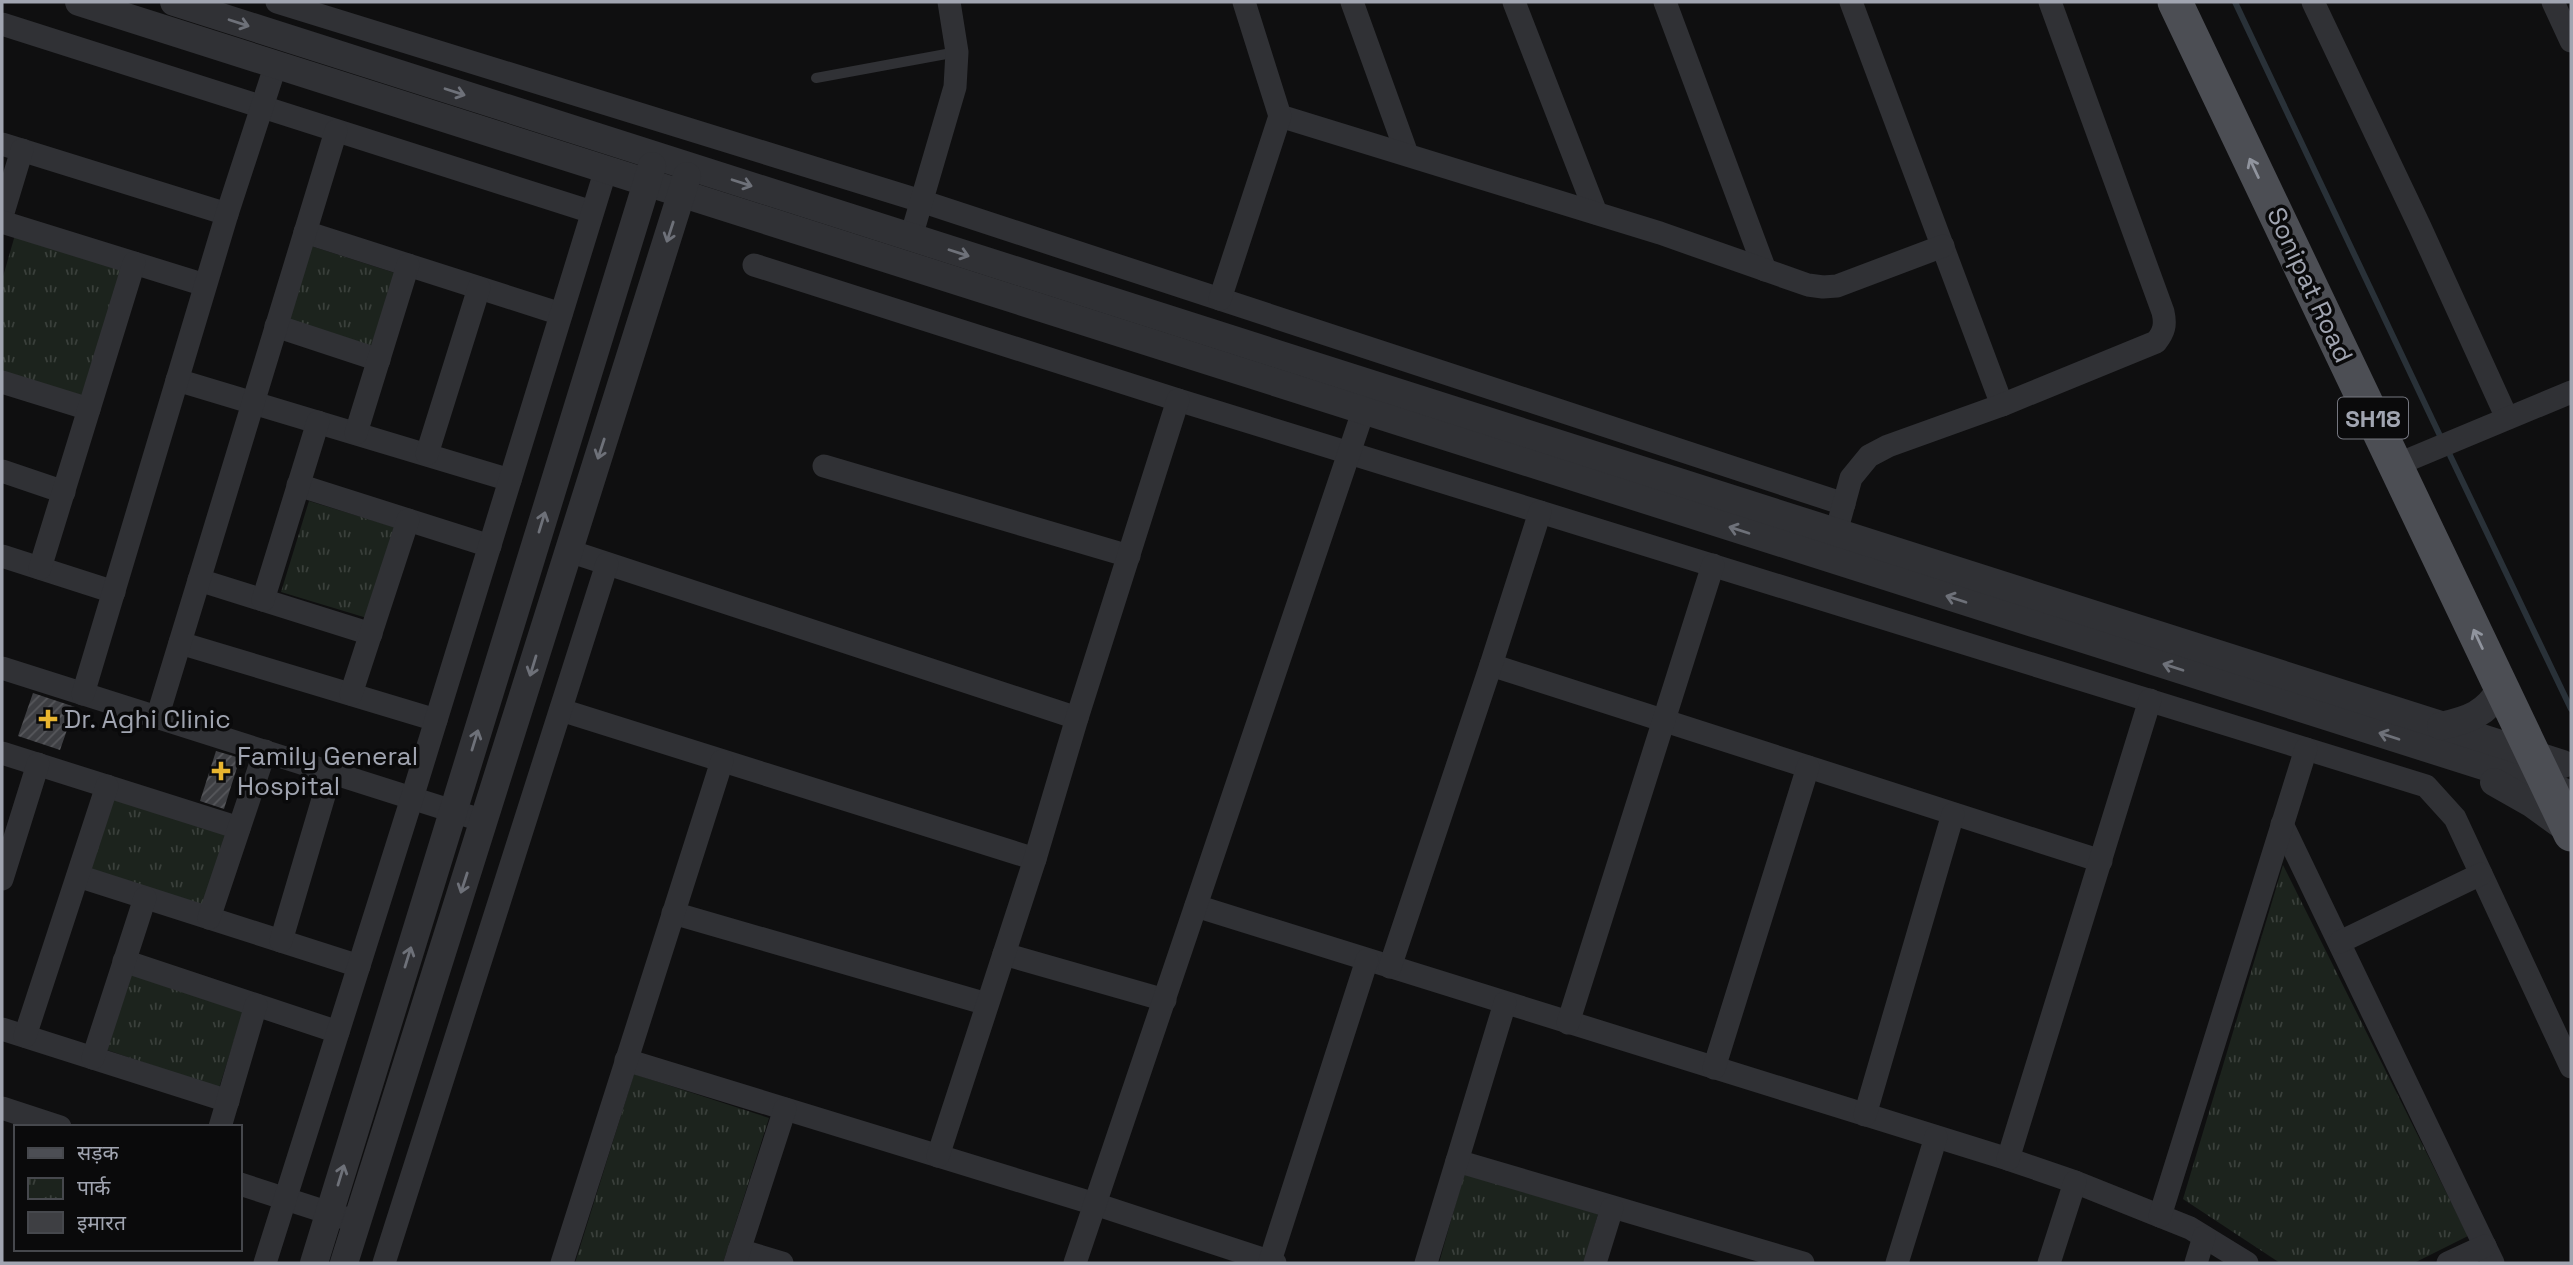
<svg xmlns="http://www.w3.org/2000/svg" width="2573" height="1265" viewBox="0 0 2573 1265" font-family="'Space Grotesk','Noto Sans Devanagari',sans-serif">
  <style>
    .park { fill: url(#park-tufts) }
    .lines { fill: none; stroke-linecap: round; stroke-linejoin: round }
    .stream { stroke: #293138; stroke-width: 6 }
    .building { fill: url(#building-hatch) }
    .service { stroke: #303135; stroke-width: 10 }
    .minor { stroke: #303135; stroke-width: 23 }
    .tertiary { stroke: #303135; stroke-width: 28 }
    .primary { stroke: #4c4e54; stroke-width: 35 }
    .oneway { stroke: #6e7179 }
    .oneway2 { stroke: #90949e }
    .poi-dot { fill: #e8b52f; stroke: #0a0a0b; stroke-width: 2.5 }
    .labels { text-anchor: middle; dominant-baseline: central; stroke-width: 7; stroke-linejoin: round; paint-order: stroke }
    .shield { fill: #0a0a0b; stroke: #74767f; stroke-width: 2 }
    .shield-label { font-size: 24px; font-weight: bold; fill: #a1a5b1 }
    .street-label { font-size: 26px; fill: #a1a5b1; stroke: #0a0a0b }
    .poi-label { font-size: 26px; fill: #a1a5b1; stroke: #0a0a0b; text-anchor: start }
  </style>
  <defs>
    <pattern id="park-tufts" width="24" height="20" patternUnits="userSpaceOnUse" patternTransform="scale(1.75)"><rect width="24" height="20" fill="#1c231d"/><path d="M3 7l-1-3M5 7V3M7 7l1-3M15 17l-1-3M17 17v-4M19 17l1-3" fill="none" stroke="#3a403b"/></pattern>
    <pattern id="building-hatch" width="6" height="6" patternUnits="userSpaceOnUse" patternTransform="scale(1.75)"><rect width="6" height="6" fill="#3e3f43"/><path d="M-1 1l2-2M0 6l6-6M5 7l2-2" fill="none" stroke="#57585c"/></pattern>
  </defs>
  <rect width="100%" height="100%" fill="#0f0f10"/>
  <g class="park">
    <polygon points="15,235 122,268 83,397 2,372 2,280"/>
    <polygon points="311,246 395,273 371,347 287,320"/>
    <polygon points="309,501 394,527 367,618 281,592"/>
    <polygon points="111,795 227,833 203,905 88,868"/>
    <polygon points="2283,865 2468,1236 2414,1263 2280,1263 2183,1199"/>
    <polygon points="129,971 244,1009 219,1088 104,1049"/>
    <polygon points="634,1074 769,1118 723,1263 575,1263"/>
    <polygon points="1464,1174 1598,1214 1584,1263 1439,1263"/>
  </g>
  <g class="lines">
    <g class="stream">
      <polyline points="2235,2 2442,440"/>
      <polyline points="2447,449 2571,709"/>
    </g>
  </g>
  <g class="building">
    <polygon points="33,693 75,707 60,750 18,736"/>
    <polygon points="216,751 240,758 224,809 200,801"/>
  </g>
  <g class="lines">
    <polyline class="service" points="816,78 957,52"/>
    <g class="minor">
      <polyline points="277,2 921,201 1844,504"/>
      <polyline points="1352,2 1407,154"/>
      <polyline points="1514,2 1596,213"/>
      <polyline points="1665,2 1765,270"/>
      <polyline points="1851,2 2002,405"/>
      <polyline points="2313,2 2420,227 2507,418"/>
      <polyline points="2553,2 2571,41"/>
      <polyline points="2,24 592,212"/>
      <polyline points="1280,116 1660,233 1808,285 1823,287 1837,286 1943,246"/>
      <polyline points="2,144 227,214"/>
      <polyline points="2,216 22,150"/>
      <polyline points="2,222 205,285"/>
      <polyline points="305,232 561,314"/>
      <polyline points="911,237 955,87 957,52 949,2"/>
      <polyline points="754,265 1178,400 2426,786 2455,818 2571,1067"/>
      <polyline points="1220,299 1280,116 1244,2"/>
      <polyline points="276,326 379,360"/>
      <polyline points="177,380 510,480"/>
      <polyline points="2,382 89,409"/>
      <polyline points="356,433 408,265"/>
      <polyline points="427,454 479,288"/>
      <polyline points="2396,465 2571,392"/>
      <polyline points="824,466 1129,556"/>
      <polyline points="2,471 64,492"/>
      <polyline points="298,485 490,546"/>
      <path d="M1840,518L1851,478L1869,456L1888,446L2002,405L2156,342C2164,332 2166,325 2163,312L2050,2"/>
      <polyline points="569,551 1077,718"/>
      <polyline points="2,556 114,592"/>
      <polyline points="40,568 134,263"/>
      <polyline points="199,580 371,634"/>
      <polyline points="263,600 318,422"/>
      <polyline points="180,643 436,720"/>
      <polyline points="1491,665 2101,861"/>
      <polyline points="2,668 484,821"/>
      <polyline points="83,694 227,214 276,64"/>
      <polyline points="351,694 408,520"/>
      <polyline points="561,710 1035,859"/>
      <polyline points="157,718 336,131"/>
      <polyline points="2,753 239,828"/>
      <polyline points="2282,824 2493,1263"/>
      <polyline points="78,876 359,966"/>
      <polyline points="2,879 38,764"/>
      <polyline points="1196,906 2008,1159 2075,1182 2190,1228 2247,1263"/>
      <polyline points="673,913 987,1004"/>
      <polyline points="209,918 265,751"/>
      <polyline points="281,941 331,772"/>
      <polyline points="2340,942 2481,874"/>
      <polyline points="1004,954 1165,1000"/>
      <polyline points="124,961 338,1032"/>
      <polyline points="1390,967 1491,665 1540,512"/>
      <polyline points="1568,1023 1713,565"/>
      <polyline points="2,1029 228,1101"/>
      <polyline points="25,1036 107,786"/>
      <polyline points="93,1058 145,898"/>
      <polyline points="626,1060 1095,1204 1275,1263"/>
      <polyline points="1714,1068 1808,767"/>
      <polyline points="2,1108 60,1127"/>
      <polyline points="1865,1115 1953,814"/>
      <polyline points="220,1127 256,1005"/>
      <polyline points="938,1156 1035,859 1077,718 1178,400"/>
      <polyline points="2008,1159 2150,700"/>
      <polyline points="1457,1161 1803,1263"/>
      <polyline points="240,1184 357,1222"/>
      <polyline points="2160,1216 2306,749"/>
      <polyline points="739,1250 782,1263"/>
      <polyline points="1270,1261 1367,960"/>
      <polyline points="265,1263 412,798 606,169"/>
      <polyline points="384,1263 607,564"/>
      <polyline points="562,1263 722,761"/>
      <polyline points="735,1263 785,1109"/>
      <polyline points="1075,1263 1369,394"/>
      <polyline points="1426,1263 1505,1003"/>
      <polyline points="1595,1263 1612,1208"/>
      <polyline points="1897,1263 1936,1137"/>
      <polyline points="2049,1263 2075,1182"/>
      <polyline points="2196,1263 2204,1237"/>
      <polyline points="2448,1263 2485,1246"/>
    </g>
    <g class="tertiary">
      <polyline points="79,2 2562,791"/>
      <polyline points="174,2 2563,764"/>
      <path d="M2441,726C2468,720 2487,714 2501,688"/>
      <polyline points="2494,782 2531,803 2571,832"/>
      <polyline points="314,1263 652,166"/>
      <polyline points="344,1263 687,176"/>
    </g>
    <polyline class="primary" points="2175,2 2571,834"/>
  </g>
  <defs><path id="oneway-shaft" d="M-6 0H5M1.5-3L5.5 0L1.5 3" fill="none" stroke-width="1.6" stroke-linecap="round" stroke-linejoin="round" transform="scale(1.75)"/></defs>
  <g class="oneway">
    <use href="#oneway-shaft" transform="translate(239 23) rotate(18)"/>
    <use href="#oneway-shaft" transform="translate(455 92) rotate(18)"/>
    <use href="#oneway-shaft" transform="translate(742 183) rotate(18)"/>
    <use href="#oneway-shaft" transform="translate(670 232) rotate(108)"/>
    <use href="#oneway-shaft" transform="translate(959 253) rotate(18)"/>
    <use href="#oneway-shaft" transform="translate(601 449) rotate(108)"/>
    <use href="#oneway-shaft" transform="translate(542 522) rotate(-73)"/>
    <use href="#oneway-shaft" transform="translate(1739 530) rotate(-162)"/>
    <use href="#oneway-shaft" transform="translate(1956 599) rotate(-162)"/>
    <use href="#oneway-shaft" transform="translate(533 666) rotate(107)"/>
    <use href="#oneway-shaft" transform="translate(2173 667) rotate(-162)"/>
    <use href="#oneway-shaft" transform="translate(2389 736) rotate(-162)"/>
    <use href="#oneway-shaft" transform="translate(475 740) rotate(-73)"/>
    <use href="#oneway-shaft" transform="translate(464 883) rotate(108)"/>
    <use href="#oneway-shaft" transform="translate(408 957) rotate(-73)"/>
    <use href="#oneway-shaft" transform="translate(341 1175) rotate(-73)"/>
  </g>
  <g class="oneway2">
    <use href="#oneway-shaft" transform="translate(2254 168) rotate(-115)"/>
    <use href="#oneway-shaft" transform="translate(2478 639) rotate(-115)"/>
  </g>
  <g class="poi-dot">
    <path d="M44.5 708.5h7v7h7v7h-7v7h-7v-7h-7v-7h7z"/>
    <path d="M217.5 760.5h7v7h7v7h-7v7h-7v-7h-7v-7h7z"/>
  </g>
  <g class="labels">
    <rect class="shield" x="2338" y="397.5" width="70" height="41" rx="5"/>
    <g class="shield-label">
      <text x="2373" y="418">SH18</text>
    </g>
    <g class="street-label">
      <text transform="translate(2310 285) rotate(65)">Sonipat Road</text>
    </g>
    <g class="poi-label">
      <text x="64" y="719">Dr. Aghi Clinic</text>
      <text x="237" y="756">Family General<tspan x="237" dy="30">Hospital</tspan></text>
    </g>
  </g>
  <rect width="2573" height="1265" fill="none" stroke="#a1a5b1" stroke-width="7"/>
  <rect x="14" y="1125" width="228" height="126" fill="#0a0a0b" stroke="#46484d" stroke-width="2"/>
  <rect x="28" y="1148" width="35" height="10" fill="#4c4e54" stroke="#46484d" stroke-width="2"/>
  <text x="77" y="1160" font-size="21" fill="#a1a5b1">सड़क</text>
  <rect x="28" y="1178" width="35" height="21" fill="url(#park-tufts)" stroke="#46484d" stroke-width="2"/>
  <text x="77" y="1195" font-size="21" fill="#a1a5b1">पार्क</text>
  <rect x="28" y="1212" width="35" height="21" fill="#3e3f43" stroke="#46484d" stroke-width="2"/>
  <text x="77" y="1230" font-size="21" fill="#a1a5b1">इमारत</text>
</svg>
